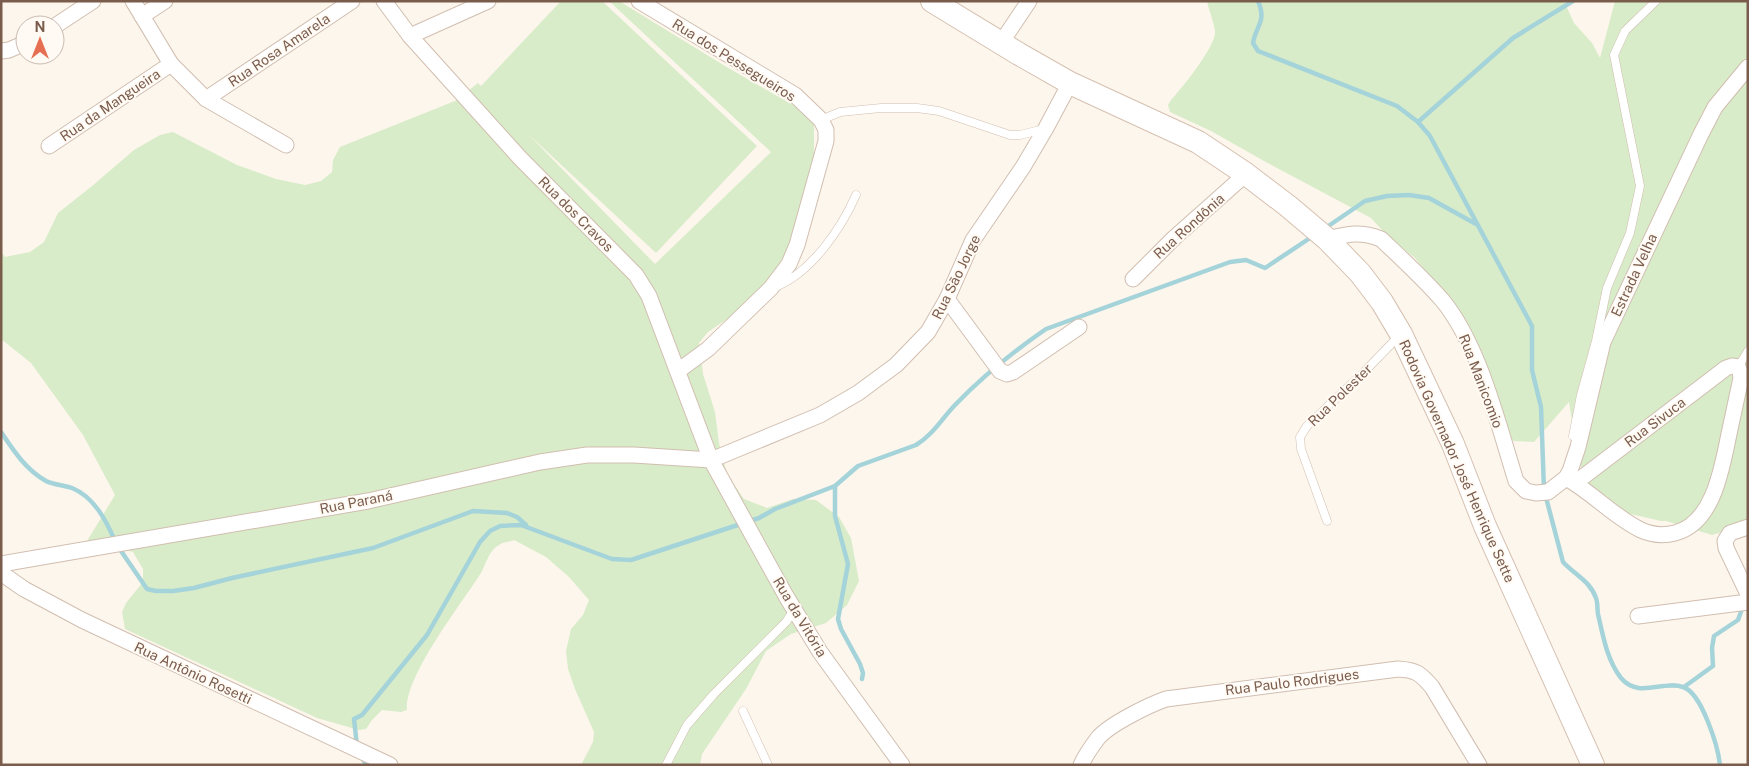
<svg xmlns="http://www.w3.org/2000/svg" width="1749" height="766" viewBox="0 0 1749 766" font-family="'Public Sans',sans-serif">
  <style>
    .green { fill: #d8ecc9 }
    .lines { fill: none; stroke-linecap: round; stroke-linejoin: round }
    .stream { stroke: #a5d3da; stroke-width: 4.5 }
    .service-casing { stroke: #d1beb0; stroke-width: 9 }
    .minor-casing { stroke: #d1beb0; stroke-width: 17 }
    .secondary-casing { stroke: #d6c0b0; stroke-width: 24 }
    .service { stroke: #fff; stroke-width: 8 }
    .minor { stroke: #fff; stroke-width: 15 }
    .secondary { stroke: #fff; stroke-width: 22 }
    .labels { text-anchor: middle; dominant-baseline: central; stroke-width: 4; stroke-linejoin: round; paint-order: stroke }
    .street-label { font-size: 14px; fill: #7a5c4d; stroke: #fffaf3 }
  </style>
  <rect width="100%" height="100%" fill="#fdf6ec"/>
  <g class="green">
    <path d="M561,1H602L757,146L656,253L528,134L655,264L771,152L609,1H619L725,66L805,112L814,125V158L789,248L775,275L739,311L708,332L699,343L703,374L715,412L719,443L727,474L744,499L767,508L793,499L816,500L839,517L851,538L859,581L847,605L826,623L791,634L766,651L746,689L702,754L700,765H581L593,742L594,732L575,689L568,669L566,651L571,629L583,615L589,600L569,577L546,557L514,540C510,542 503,542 499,545C489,550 486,564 481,573C462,603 404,677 407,710L401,712L382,710L372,720L366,729L359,730L317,718L125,629L122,612L126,603L143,582V569L133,552L114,546H84L115,495L83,435L31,363L1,339V251L5,257L30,252L44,242L58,213L92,186L134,150L160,135L173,132L237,165L276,179L305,185L321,181L332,172L333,160L340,147L455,101L478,83L481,86Z"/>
    <path d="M1207,1H1564L1574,23L1592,43L1600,58L1615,1H1748V520L1731,525L1719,533L1712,535L1666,521H1661L1622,512L1587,484L1578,457L1569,402L1534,442L1514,441L1506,436L1446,296L1414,257L1392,241L1371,218L1264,161L1211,131L1170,112L1168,105L1171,100C1181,89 1217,45 1215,31C1214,22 1209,11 1207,1Z"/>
  </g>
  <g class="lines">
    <g class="stream">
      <path d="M1258,1C1267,22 1256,25 1253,43L1258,51L1397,106L1418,122L1430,136L1532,326V370L1541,407L1544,490L1563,562C1575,575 1590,581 1596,598C1598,603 1597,609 1598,614C1603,636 1607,660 1621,678C1639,699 1662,680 1683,687C1702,693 1718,747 1720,765"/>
      <polyline points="1418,122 1513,38 1573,1"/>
      <polyline points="1324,229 1365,201 1387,196 1409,195 1429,198 1476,224"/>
      <path d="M1,432C13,450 26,470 46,481C54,485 64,485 72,488C94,497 106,520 115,541"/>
      <polyline points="835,486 835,516 848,564 838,619 841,629 860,664 863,673 862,679"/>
      <polyline points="119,548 147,589 156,591 173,591 194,588 232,578 373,548 473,511 507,513 517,517 526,525"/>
      <polyline points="1684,687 1713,666 1712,648 1714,636 1738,620 1743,606"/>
      <path d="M357,746L354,719L362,715L427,635L480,542L490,531L500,526L521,525L612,559L631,560L759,518L775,509L835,486L858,466L916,445C933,435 943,417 956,404C983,376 1014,351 1046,329L1230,262L1246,260L1265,268L1313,236"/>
      <polyline points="361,755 366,765"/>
    </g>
    <defs>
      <g id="service">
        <polyline points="821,120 840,112 881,108 917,108 939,111 1010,135 1020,135 1044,129"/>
        <path d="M775,287C811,273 841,229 856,195"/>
        <polyline points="1738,367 1748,351"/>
        <polyline points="1573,436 1581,395 1596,341 1607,288 1630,233 1640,186 1614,55 1625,31 1656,1"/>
        <polyline points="1327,521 1301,449 1300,437 1307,426 1363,373 1400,335"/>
        <polyline points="743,711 768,765"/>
        <polyline points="666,765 687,725 714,694 786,622 794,610"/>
      </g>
      <g id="minor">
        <polyline points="133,1 171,64 206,99 286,145"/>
        <polyline points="384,1 410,36 520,158 636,275 649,296 711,460 786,596 820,652 902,765"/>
        <polyline points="639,1 795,95 821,120 826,130 826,141 797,245 789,264 771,288 708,349 678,371"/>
        <polyline points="142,16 165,1"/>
        <polyline points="55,26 93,1"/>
        <polyline points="410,36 488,1"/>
        <polyline points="1001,43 1029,1"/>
        <polyline points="1,51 9,50 25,43"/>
        <polyline points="206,99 352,1"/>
        <polyline points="49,146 171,64"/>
        <path d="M1327,239C1348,234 1360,231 1381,239C1402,259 1424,279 1443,301C1480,347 1498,424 1516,481L1526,491L1536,493L1548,492L1566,478L1570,471L1578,447L1603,342L1701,134L1715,107L1748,67"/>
        <polyline points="1133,279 1174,238 1246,174"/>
        <polyline points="947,299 1000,371 1007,374 1013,372 1079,327"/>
        <path d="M1566,478C1593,493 1614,517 1641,530C1652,535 1663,536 1675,533C1714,523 1722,467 1729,434C1733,416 1737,397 1741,378L1740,372L1738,367L1732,366L1726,368L1575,483"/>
        <polyline points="1748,527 1730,533 1725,541 1726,548 1748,594"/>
        <polyline points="1,564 368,501 540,462 587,455 634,455 711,460 820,415 858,393 896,365 928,332 947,299 973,240 1023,167 1046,128 1070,83"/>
        <polyline points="1,573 24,589 82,620 390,765"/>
        <polyline points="1638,616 1748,602"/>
        <path d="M1081,765C1085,756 1092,746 1098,738C1110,724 1149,705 1166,699L1398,669C1416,670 1420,673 1432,687L1479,765"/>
      </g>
      <polyline id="secondary" points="932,1 1019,54 1070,83 1198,142 1246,174 1288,206 1327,239 1360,273 1382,302 1401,334 1453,444 1485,526 1593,765"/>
    </defs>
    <use href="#service" class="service-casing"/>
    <use href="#minor" class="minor-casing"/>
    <use href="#secondary" class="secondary-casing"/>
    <use href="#service" class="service"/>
    <use href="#minor" class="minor"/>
    <use href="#secondary" class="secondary"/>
  </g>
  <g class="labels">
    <g class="street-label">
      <text transform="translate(279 50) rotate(-34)">Rua Rosa Amarela</text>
      <text transform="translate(734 60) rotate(32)">Rua dos Pessegueiros</text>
      <text transform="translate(110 105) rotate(-34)">Rua da Mangueira</text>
      <text transform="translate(576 214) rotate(45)">Rua dos Cravos</text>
      <text transform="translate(1189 226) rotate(-42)">Rua Rondônia</text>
      <text transform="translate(1634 275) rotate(-65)">Estrada Velha</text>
      <text transform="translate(956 277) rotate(-64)">Rua São Jorge</text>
      <text transform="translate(1481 381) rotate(69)">Rua Manicomio</text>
      <text transform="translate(1340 395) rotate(-44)">Rua Polester</text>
      <text transform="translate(1655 422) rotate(-37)">Rua Sivuca</text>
      <text transform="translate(1457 461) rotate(66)">Rodovia Governador José Henrique Sette</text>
      <text transform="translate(356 502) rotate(-11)">Rua Paraná</text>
      <text transform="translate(800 617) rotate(59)">Rua da Vitória</text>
      <text transform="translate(193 673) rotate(25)">Rua Antônio Rosetti</text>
      <text transform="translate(1292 682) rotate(-7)">Rua Paulo Rodrigues</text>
    </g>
  </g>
  <rect width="1749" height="766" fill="none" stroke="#7a5c4d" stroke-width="5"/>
  <g transform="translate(40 40)"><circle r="24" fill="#fffaf3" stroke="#cabbb1"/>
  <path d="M0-4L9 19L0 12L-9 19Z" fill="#e76f51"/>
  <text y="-8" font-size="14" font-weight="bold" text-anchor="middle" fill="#7a5c4d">N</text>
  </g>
</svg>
